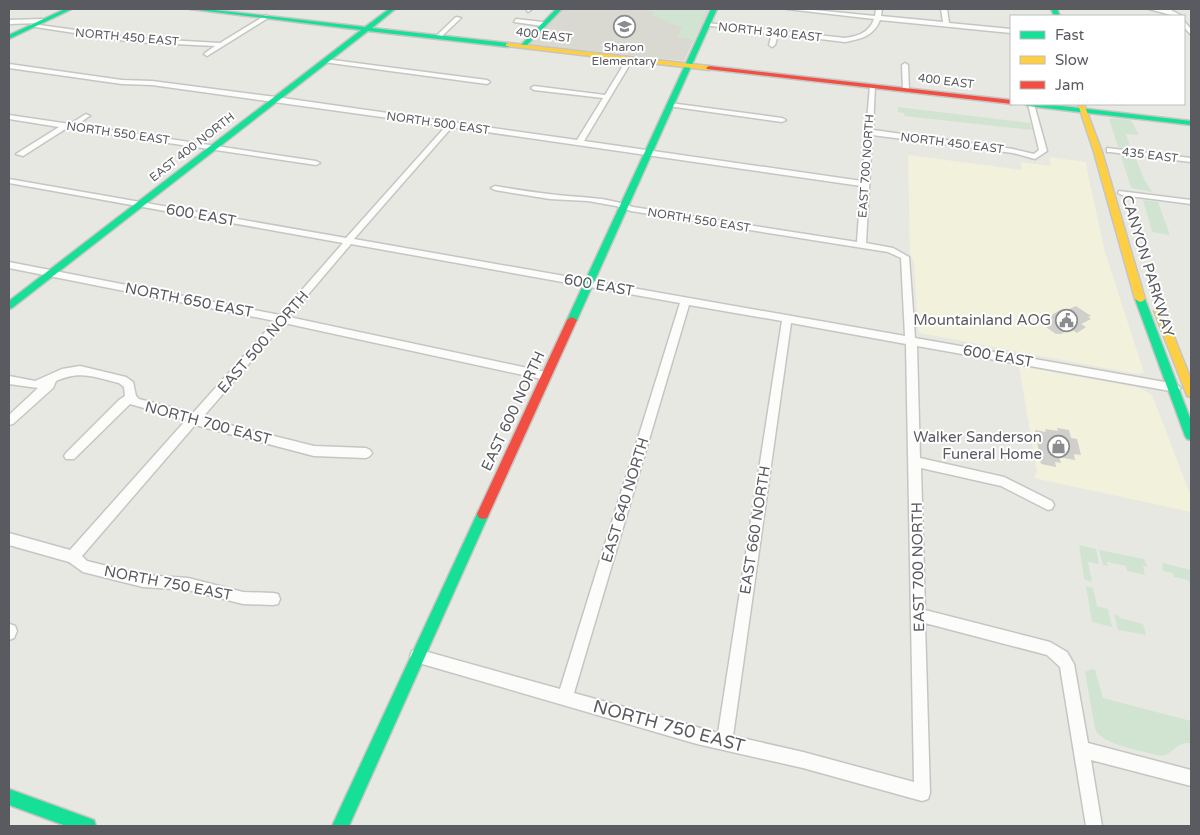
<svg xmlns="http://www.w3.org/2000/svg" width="1200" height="835" viewBox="0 0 1200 835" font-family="'Varela Round',sans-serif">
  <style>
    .commercial { fill: #f2f1dc }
    .education { fill: #d9d8d1 }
    .green { fill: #d1e4d2 }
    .building { fill: #cfcfcc }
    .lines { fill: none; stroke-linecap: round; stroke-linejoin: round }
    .street-casing { stroke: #c5c5c3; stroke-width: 3 }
    .fast-casing { stroke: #c5c5c4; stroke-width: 3 }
    .slow-casing { stroke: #c5c5c4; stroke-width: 3 }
    .jam-casing { stroke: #c5c5c4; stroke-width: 3 }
    .street { fill: #fcfcfb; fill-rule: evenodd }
    .fast { fill: #16e098; fill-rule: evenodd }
    .slow { fill: #ffcf43; fill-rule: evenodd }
    .jam { fill: #f24e42; fill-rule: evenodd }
    .labels { text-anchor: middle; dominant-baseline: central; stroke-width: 4; stroke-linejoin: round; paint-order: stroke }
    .far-street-label { font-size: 12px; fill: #595b60; stroke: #fff }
    .far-poi-label { font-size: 12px; fill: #595b60; stroke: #fff }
    .street-label { font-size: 15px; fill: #595b60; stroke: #fff }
    .poi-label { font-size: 15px; fill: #595b60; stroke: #fff; text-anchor: end }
    .near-street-label { font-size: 18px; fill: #595b60; stroke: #fff }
  </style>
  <rect width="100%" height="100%" fill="#e8e8e3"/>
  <g class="commercial">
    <polygon points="908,155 1022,170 1021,162 1051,166 1049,157 1086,162 1088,175 1105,252 1144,373 1137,374 920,333 918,329 914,262 910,254"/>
    <polygon points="1019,366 1140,388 1152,395 1191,496 1191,512 1034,478 1037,472"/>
  </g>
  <polygon class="education" points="564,9 709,9 684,61 529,44"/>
  <g class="green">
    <polygon points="641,9 707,9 694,40 677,37 682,27 668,23 670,22 653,16 653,12"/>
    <polygon points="898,107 1030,123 1032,130 904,116 904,113 898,112"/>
    <polygon points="1113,118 1131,120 1139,135 1126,134 1131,149 1118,147 1109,119"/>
    <polygon points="1121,156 1135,156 1144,179 1152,192 1131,188"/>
    <polygon points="1143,200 1158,202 1170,235 1152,232"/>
    <polygon points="1079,545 1096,549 1099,564 1088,562 1092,582 1084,579"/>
    <polygon points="1099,550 1144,559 1148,567 1143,566 1145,575 1127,571 1126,566 1107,562 1108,566 1103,565"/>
    <polygon points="1162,563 1191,570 1191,585 1188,580 1174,577 1173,573 1163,571"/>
    <polygon points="1086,586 1093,588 1097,606 1108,609 1112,627 1092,622"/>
    <polygon points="1114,614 1119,616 1120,618 1143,624 1146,635 1118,630"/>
    <path d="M1092,669L1095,670L1103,698L1191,721V743C1175,742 1175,753 1162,756C1146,752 1101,745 1095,729L1085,672Z"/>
  </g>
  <g class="building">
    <polygon points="1076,306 1091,316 1088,317 1091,319 1081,324 1086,327 1077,333 1071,329 1061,334 1056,334 1042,324 1045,322 1042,321 1060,310 1063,312"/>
    <polygon points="1057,428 1069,430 1071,438 1077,439 1081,455 1074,454 1075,460 1059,457 1061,463 1055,462 1056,467 1041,464 1035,430 1046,432 1045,429 1058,431"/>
  </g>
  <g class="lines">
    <defs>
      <g id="street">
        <polygon points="526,9 532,9 528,12"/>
        <path d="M787,9H804L875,16L876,9H882L881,16L943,22L941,9H947L949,23L1011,29V33L880,20C874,36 861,39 845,42L778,34L775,45L772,47L769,45L772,34L704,25L707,23L845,38C858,36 869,33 874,19Z"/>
        <polygon points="1149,9 1171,10 1182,16 1175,16"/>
        <polygon points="266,15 268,18 207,56 204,54 205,53 215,46 133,42 29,26 32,24 133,38 220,43"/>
        <polygon points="456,17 461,18 440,38 436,38 436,36"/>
        <polygon points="516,19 543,22 546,24 543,26 514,22"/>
        <polygon points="9,20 42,19 45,21 42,23 9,24"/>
        <polygon points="1184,21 1191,29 1191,35 1184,27"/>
        <path d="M630,57L633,59L584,141L862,181L870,85L875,86L873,130L1013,149L1034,154L1039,150L1028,104H1034L1047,151L1035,159L1013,153L872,135L866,243L893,248L909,257L915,338L1176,384L1181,388L1176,392L917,346L920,458L1004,477L1052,501L1054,505L1052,509L1048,510L1001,486L921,468L925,610L1050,642L1067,652L1074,664L1088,743L1191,770V786L1091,760L1102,826H1086L1060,667L1047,655L925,623L930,793L928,799L922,801L803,768L697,744L412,661L410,656L412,651L417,649L560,689L680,303L351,244L289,317L546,372L550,373L551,376L550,379L546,380L284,323L202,418L314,446L366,448L370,450L372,453L370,456L366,458L314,456L195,425L82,556L87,561L143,575L188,578L243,592L273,593L278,594L280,599L278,604L273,605L243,604L188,590L143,587L83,572L69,562L9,545V533L70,550L186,420L130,404L74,459H66L64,456L66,453L119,400L125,396L124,387L119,383C94,377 81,370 56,381L53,388L13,424L9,425V415L38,388L9,384V376L35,381L62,369L80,366L126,377L133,382L136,396L139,399L193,413L275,321L9,268V262L280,315L343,243L9,183V179L346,238L446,126L152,85L122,84L9,68V64L122,80L152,81L276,97L577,140L603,98L534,90L531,88L534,86L605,95L627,59ZM452,127L861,186L857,242L633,207C605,196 577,198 549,194C531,192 513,189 495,186L491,188L495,190L550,199L588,201L616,206L631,211L888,252L901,258L905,336L354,239ZM689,305L782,321L718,733L574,693ZM791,323L906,344L914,782L803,752L733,736Z"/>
        <polygon points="325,59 487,80 490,82 487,84 323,62 323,60"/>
        <polygon points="905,63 908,65 909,90 906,92 903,90 902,65"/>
        <polygon points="670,103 782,118 786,120 782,122 668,106 667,105"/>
        <polygon points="86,114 90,116 88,117 77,125 316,161 320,163 316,165 67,128 23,156 16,154 59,127 9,119 9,115 70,124"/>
        <polygon points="1107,148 1191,158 1191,162 1110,152 1107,152"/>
        <polygon points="1119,191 1191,200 1191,204 1122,195 1118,193"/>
        <polygon points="10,624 15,626 17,631 14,638 9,640"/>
      </g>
      <g id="fast">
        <polygon points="65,9 72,9 9,39 9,35"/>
        <polygon points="190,9 205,9 365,27 389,9 395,9 372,28 508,43 511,45 508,47 368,31 12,308 9,309 9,301 361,30"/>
        <polygon points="556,9 562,9 525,47 521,47 521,45"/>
        <polygon points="711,9 717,9 577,320 575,322 569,322 567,320"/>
        <polygon points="1051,9 1057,9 1060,16 1054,16"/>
        <polygon points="1025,104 1044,104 1191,121 1191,125 1028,106"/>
        <polygon points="1140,296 1145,299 1191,421 1191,440 1187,439 1185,436 1135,299"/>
        <polygon points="483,509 487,510 489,514 349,826 332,826 477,514 479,510"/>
        <polygon points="9,789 94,820 96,826 66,826 9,805"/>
      </g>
      <g id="slow">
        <polygon points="508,43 709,66 712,68 709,70 506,46 506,44"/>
        <polygon points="1078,104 1084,104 1102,152 1145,299 1143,301 1140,302 1135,299 1094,152"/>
        <polygon points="1159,308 1164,311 1191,380 1191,397 1187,396 1186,393 1154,311"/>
      </g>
      <g id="jam">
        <polygon points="709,66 1011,100 1012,104 707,69 706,68"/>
        <polygon points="572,317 577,320 489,514 487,518 483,519 479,518 477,514 567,320"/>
      </g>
    </defs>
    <use href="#street" class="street-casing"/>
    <use href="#fast" class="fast-casing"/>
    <use href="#slow" class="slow-casing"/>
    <use href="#jam" class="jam-casing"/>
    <use href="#street" class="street"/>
    <use href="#fast" class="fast"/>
    <use href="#slow" class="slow"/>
    <use href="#jam" class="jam"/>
  </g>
  <defs>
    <symbol id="school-ring" viewBox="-11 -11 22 22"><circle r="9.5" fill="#fff" stroke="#8b8c8e" stroke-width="1.5"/><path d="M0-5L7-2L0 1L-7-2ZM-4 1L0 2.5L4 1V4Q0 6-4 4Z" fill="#8b8c8e"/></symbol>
    <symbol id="civic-ring" viewBox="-11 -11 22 22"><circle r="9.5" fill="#fff" stroke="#8b8c8e" stroke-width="1.5"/><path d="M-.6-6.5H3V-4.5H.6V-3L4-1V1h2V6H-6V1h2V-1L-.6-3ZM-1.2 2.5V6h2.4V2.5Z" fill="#8b8c8e"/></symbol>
    <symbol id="shop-ring" viewBox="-11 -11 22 22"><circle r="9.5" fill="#fff" stroke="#8b8c8e" stroke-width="1.5"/><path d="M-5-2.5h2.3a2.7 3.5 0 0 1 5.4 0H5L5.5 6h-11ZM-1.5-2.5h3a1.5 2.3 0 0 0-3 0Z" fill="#8b8c8e"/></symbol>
  </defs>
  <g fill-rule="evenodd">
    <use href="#school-ring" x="612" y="14" width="25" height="25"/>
    <use href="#civic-ring" x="1054" y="308" width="25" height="25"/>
    <use href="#shop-ring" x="1046" y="434" width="25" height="25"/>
  </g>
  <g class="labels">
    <g class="far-street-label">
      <text transform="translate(770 32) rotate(6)">NORTH 340 EAST</text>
      <text transform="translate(544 35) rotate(7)">400 EAST</text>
      <text transform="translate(127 37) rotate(5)">NORTH 450 EAST</text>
      <text transform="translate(946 81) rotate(7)">400 EAST</text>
      <text transform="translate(438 123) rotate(8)">NORTH 500 EAST</text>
      <text transform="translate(118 133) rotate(8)">NORTH 550 EAST</text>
      <text transform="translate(952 143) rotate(7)">NORTH 450 EAST</text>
      <text transform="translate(192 147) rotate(-38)">EAST 400 NORTH</text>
      <text transform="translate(1150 155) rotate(7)">435 EAST</text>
      <text transform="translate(866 166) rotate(-86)">EAST 700 NORTH</text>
      <text transform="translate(699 220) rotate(9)">NORTH 550 EAST</text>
    </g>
    <g class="far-poi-label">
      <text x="624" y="47">Sharon<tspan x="624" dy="14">Elementary</tspan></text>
    </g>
    <g class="street-label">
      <text transform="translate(201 215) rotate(10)">600 EAST</text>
      <text transform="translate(1148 266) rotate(73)">CANYON PARKWAY</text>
      <text transform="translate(599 285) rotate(10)">600 EAST</text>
      <text transform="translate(189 300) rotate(11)">NORTH 650 EAST</text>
      <text transform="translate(263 342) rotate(-49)">EAST 500 NORTH</text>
      <text transform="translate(998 356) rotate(10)">600 EAST</text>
      <text transform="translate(513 411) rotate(-65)">EAST 600 NORTH</text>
      <text transform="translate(208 423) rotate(15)">NORTH 700 EAST</text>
      <text transform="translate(625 500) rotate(-73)">EAST 640 NORTH</text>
      <text transform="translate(755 530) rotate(-81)">EAST 660 NORTH</text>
      <text transform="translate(918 567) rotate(-91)">EAST 700 NORTH</text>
      <text transform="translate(168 583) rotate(11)">NORTH 750 EAST</text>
    </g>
    <g class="poi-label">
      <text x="1051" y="320">Mountainland AOG</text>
      <text x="1042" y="437">Walker Sanderson<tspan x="1042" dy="17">Funeral Home</tspan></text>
    </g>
    <g class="near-street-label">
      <text transform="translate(669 726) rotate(15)">NORTH 750 EAST</text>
    </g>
  </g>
  <rect width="1200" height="835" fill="none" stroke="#595b60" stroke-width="20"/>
  <rect x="1010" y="15" width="175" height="90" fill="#ffffff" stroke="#bdbdbf"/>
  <rect x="1020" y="31" width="25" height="8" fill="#16e098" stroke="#bdbdbf"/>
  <text x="1055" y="40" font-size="15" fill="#595b60">Fast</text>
  <rect x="1020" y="56" width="25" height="8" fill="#ffcf43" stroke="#bdbdbf"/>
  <text x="1055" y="65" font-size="15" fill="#595b60">Slow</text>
  <rect x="1020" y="81" width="25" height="8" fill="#f24e42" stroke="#bdbdbf"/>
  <text x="1055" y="90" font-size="15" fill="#595b60">Jam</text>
</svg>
